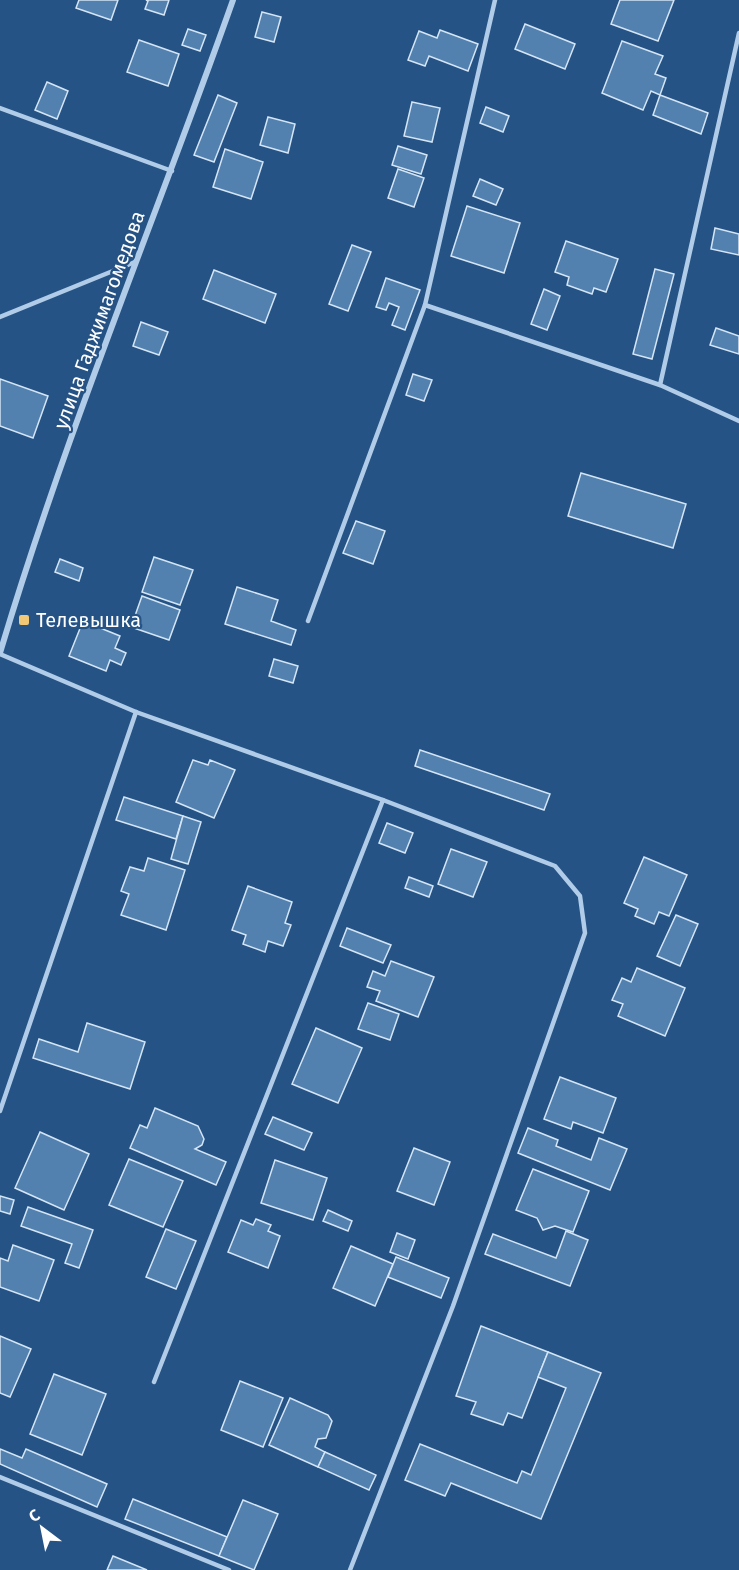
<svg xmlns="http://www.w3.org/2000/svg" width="739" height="1570" viewBox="0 0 739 1570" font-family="'Fira Sans',sans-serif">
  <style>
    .building { fill: #5280af; stroke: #d4e5f6; stroke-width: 1.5 }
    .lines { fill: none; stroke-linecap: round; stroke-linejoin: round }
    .lane { stroke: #b0cce8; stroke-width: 4.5 }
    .street { stroke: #b0cce8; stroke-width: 6 }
    .poi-dot { fill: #f1c875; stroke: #265385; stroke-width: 2 }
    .labels { text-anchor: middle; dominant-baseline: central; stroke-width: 4.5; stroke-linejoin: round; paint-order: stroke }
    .street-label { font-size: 20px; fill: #fff; stroke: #265385 }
    .poi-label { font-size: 20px; fill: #fff; stroke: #265385; text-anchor: start }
  </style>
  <rect width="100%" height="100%" fill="#265385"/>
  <g class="building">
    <polygon points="79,0 118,0 111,20 76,8"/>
    <polygon points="146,0 169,0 164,15 145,9 148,1"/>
    <polygon points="620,0 674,0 658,41 611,24"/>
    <polygon points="262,12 281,17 274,42 255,37"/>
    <polygon points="525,24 575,44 565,69 515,49"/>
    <polygon points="188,29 206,35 200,51 182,45"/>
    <polygon points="440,30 478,44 468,71 429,56 425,66 408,60 419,31 437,38"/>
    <polygon points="139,40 179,54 168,86 127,72"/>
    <polygon points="622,41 663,56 655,74 666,78 660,95 651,91 643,110 602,93"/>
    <polygon points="47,82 68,91 57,119 35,110"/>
    <polygon points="218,95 237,103 214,162 194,155"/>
    <polygon points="660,95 708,113 701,134 653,115"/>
    <polygon points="412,102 440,108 432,142 404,136"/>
    <polygon points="486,107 509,116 503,132 480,123"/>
    <polygon points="268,117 295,124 288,153 260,145"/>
    <polygon points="398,146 427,155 421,174 392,165"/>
    <polygon points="225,149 263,162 251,199 213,187"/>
    <polygon points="398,169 424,178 414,207 388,198"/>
    <polygon points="480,179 503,189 496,205 473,196"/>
    <polygon points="467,206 520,223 504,273 451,256"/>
    <polygon points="715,228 739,234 739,255 711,249"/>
    <polygon points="566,241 618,259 606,292 594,288 592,294 567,285 569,277 555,272"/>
    <polygon points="352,245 371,252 348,311 329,304"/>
    <polygon points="655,269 674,274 652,359 633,354"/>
    <polygon points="214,270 276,294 265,323 203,299"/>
    <polygon points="386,278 420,290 405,330 392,325 399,307 389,303 386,310 376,307"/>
    <polygon points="544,289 560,296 547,330 531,324"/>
    <polygon points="141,322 168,332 159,355 133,346"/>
    <polygon points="716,328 739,336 739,354 710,345"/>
    <polygon points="413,374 432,380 424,401 406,395"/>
    <polygon points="0,379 48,396 33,438 0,426"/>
    <polygon points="581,473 686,504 673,548 568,516"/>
    <polygon points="356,521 385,531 373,564 343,553"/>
    <polygon points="154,557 193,570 180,605 142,592"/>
    <polygon points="60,559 83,568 79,581 55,572"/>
    <polygon points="237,587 278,600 271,621 296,630 291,645 225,624"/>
    <polygon points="142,596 180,610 169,640 131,627"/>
    <polygon points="83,621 120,636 115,648 126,653 121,665 110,660 106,671 69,656"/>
    <polygon points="274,659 298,666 293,683 269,676"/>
    <polygon points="420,750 550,794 544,810 415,766"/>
    <polygon points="193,760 208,765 210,760 235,770 214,818 176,802"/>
    <polygon points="124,797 183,816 176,839 116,820"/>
    <polygon points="183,816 201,822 188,864 171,859"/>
    <polygon points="387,823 413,833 405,853 379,843"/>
    <polygon points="451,849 487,862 473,897 438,884"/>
    <polygon points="644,857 687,875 669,916 659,912 654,924 635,916 638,909 624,903"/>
    <polygon points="148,858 185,870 166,930 121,915 129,894 121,891 130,867 144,871"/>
    <polygon points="409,877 433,886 429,897 405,888"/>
    <polygon points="248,886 292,902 285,923 291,925 283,946 268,941 265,952 243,944 246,935 232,930"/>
    <polygon points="676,915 698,924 680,966 657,956"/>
    <polygon points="347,928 391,945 383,963 340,946"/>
    <polygon points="391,961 434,977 418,1017 376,1001 380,991 367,987 373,971 385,976"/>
    <polygon points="637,968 685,988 665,1036 618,1016 623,1004 612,1000 622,978 631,982"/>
    <polygon points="368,1003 399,1014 390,1040 358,1029"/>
    <polygon points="87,1023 145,1042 130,1089 33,1058 39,1039 78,1052"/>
    <polygon points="316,1028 362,1048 338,1103 292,1084"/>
    <polygon points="560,1077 616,1098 603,1133 573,1122 571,1129 544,1119"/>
    <polygon points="155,1108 198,1126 204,1139 202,1145 195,1149 226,1162 216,1185 130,1148 140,1125 147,1128"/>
    <polygon points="273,1117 312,1133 304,1150 265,1134"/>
    <polygon points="528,1128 558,1140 556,1146 591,1160 599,1138 627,1149 610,1190 518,1153"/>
    <polygon points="40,1132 89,1154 64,1210 15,1188"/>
    <polygon points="414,1148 450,1162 434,1205 397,1191"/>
    <polygon points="129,1159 183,1181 163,1227 109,1205"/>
    <polygon points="275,1160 327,1178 313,1220 261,1203"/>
    <polygon points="533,1169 589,1191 573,1232 555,1226 543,1230 537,1218 516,1210"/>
    <polygon points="0,1196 14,1200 10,1214 0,1211"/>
    <polygon points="28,1207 93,1230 79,1268 65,1263 72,1244 21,1226"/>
    <polygon points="328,1210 352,1221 348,1231 323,1221"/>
    <polygon points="256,1219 271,1225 268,1231 280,1236 268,1268 228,1252 241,1220 253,1225"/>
    <polygon points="166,1229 196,1241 176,1289 146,1277"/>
    <polygon points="566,1231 588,1240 570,1286 485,1254 493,1234 556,1258"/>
    <polygon points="397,1233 415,1240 408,1259 390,1252"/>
    <polygon points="13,1245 54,1260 39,1301 0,1287 0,1258 8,1261"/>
    <polygon points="351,1246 393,1264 375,1306 333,1288"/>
    <polygon points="396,1257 449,1278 441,1298 388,1277"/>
    <polygon points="481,1326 548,1352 522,1418 508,1413 503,1425 471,1414 476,1402 456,1396"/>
    <polygon points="0,1336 31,1349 10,1397 0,1393"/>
    <polygon points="548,1352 601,1373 541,1519 451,1483 445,1496 405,1480 420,1444 517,1483 522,1471 531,1475 566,1388 538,1377"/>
    <polygon points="54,1374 106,1394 82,1455 30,1434"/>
    <polygon points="240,1381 283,1398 263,1447 221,1430"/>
    <polygon points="290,1398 328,1415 332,1421 326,1438 318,1439 315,1447 325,1452 318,1467 269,1445"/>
    <polygon points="0,1449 22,1458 26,1449 107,1484 97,1507 0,1464"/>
    <polygon points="325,1452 376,1475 369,1490 318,1467"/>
    <polygon points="133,1499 227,1537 219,1556 125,1519"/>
    <polygon points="243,1500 278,1514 254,1570 219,1556"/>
    <polygon points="113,1556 147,1570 107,1570"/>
  </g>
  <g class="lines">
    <g class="lane">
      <polyline points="495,0 425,305 660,385 739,421"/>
      <polyline points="0,108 172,171"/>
      <polyline points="0,317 135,262"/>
      <polyline points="660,385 739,33"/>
      <polyline points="308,621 425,305"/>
      <polyline points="0,654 136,712 383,800 555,866 580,896 585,933 453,1306 350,1570"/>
      <polyline points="0,1111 136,712"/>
      <polyline points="154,1382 383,800"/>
      <polyline points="0,1477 229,1570"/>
    </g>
    <path class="street" d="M0,653C66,431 156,218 233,0"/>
  </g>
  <rect class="poi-dot" x="18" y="614" width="12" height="12" rx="3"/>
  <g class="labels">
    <g class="street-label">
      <text transform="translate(99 320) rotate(-70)">улица Гаджимагомедова</text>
    </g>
    <g class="poi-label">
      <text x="36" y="620">Телевышка</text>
    </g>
  </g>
  <g transform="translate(42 1528) rotate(328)" stroke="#265385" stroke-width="4.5" paint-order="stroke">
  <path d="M0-4.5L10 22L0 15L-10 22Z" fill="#ffffff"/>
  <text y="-9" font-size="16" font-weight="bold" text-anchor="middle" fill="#ffffff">С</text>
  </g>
</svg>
